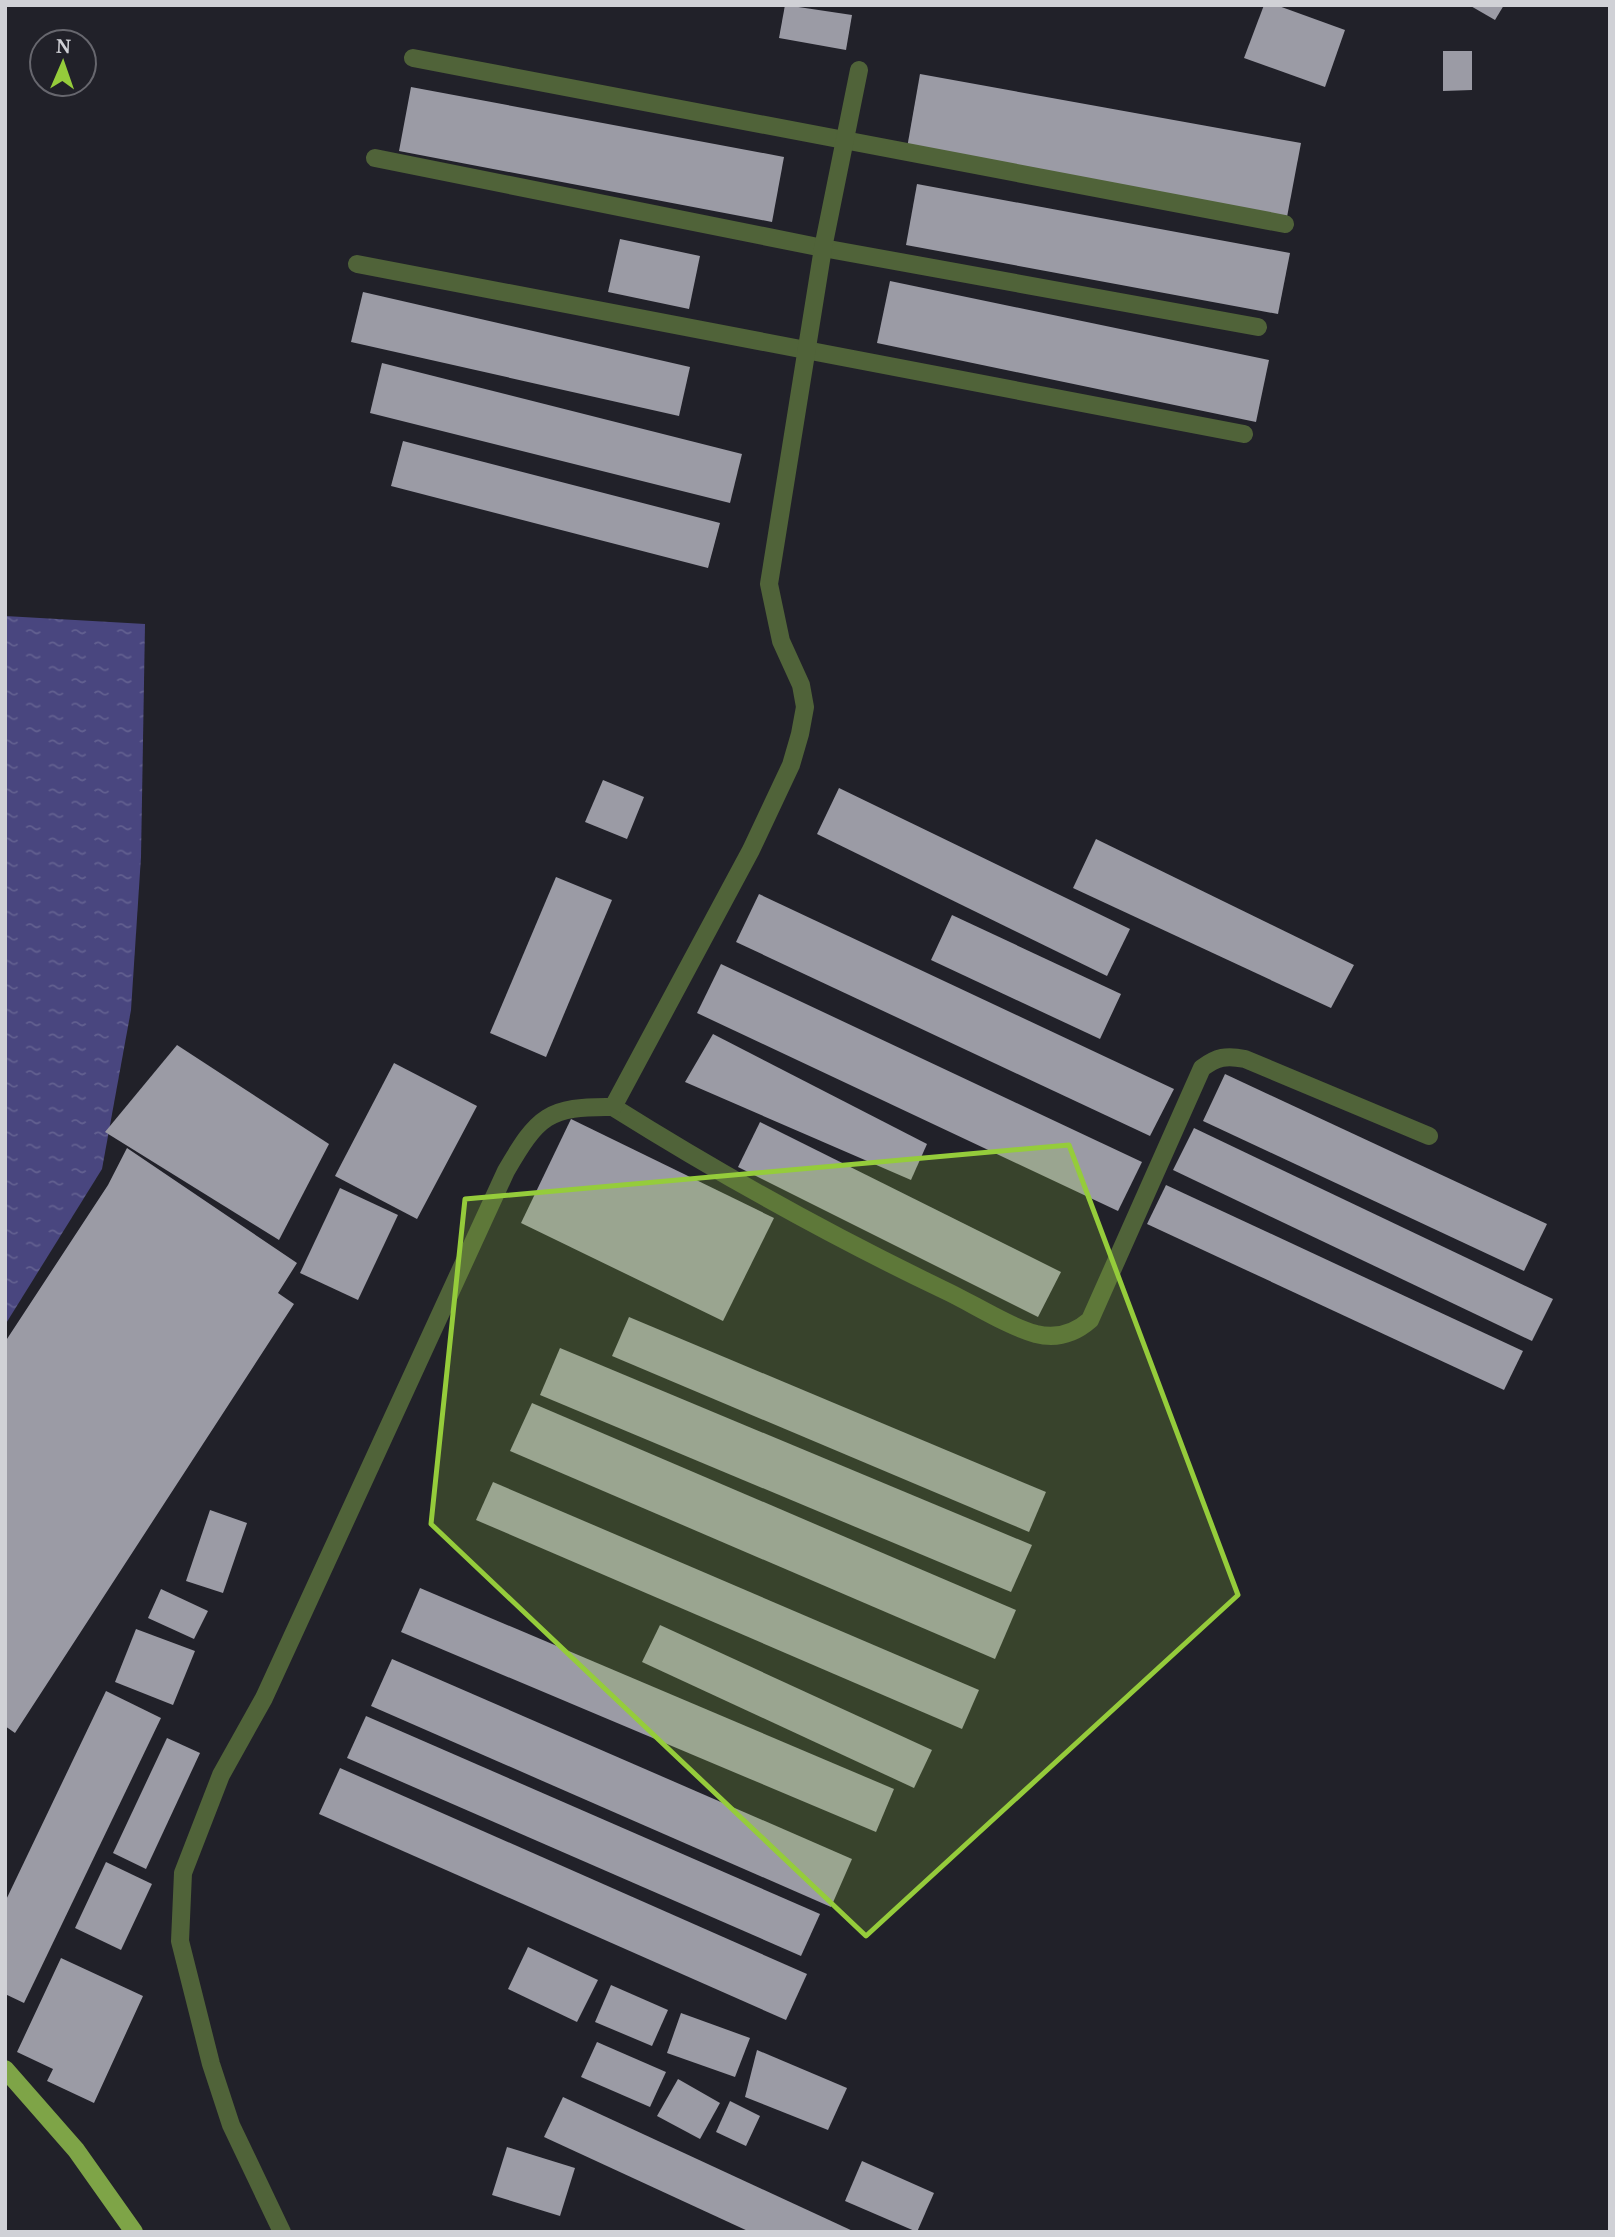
<svg xmlns="http://www.w3.org/2000/svg" width="1615" height="2237" viewBox="0 0 1615 2237" font-family="'Noto Serif',serif">
  <style>
    .water { fill: url(#water-ripples) }
    .building { fill: #9b9ba5 }
    .lines { fill: none; stroke-linecap: round; stroke-linejoin: round }
    .service { stroke: #506339; stroke-width: 18 }
    .primary { stroke: #7ea447; stroke-width: 18 }
    .marked { fill: #95cc3b; fill-opacity: 0.2; stroke: #95cc3b; stroke-width: 5; stroke-linejoin: round }
  </style>
  <defs>
    <pattern id="water-ripples" width="26" height="14" patternUnits="userSpaceOnUse" patternTransform="scale(1.75)"><rect width="26" height="14" fill="#49467f"/><path d="M2 4q2-2 4 0t4 0M15 11q2-2 4 0t4 0" fill="none" stroke="#626090"/></pattern>
  </defs>
  <rect width="100%" height="100%" fill="#212129"/>
  <polygon class="water" points="5,616 145,624 141,857 131,1010 102,1169 5,1325"/>
  <g class="building">
    <polygon points="785,5 852,15 846,50 779,38"/>
    <polygon points="1264,5 1276,5 1345,30 1325,87 1244,58"/>
    <polygon points="1469,5 1504,5 1495,20"/>
    <polygon points="1443,51 1472,51 1472,90 1443,91"/>
    <polygon points="920,74 1301,143 1287,217 907,148"/>
    <polygon points="411,87 784,157 772,222 399,151"/>
    <polygon points="917,184 1290,253 1278,314 906,245"/>
    <polygon points="620,239 700,256 689,309 608,292"/>
    <polygon points="890,281 1269,360 1256,422 877,343"/>
    <polygon points="363,292 690,367 679,416 351,342"/>
    <polygon points="382,363 742,454 730,503 370,413"/>
    <polygon points="403,441 720,523 708,568 391,486"/>
    <polygon points="603,780 644,797 627,839 585,822"/>
    <polygon points="839,788 1130,929 1107,976 817,834"/>
    <polygon points="1096,839 1354,965 1331,1008 1073,888"/>
    <polygon points="556,877 612,900 546,1057 490,1033"/>
    <polygon points="759,894 1174,1089 1150,1136 736,942"/>
    <polygon points="952,915 1121,994 1100,1039 931,960"/>
    <polygon points="721,964 1142,1162 1118,1211 697,1013"/>
    <polygon points="713,1034 927,1144 911,1180 685,1082"/>
    <polygon points="177,1045 329,1144 279,1240 105,1132"/>
    <polygon points="394,1063 477,1106 417,1219 335,1176"/>
    <polygon points="1225,1074 1547,1224 1524,1271 1203,1121"/>
    <polygon points="571,1119 774,1218 723,1321 521,1223"/>
    <polygon points="760,1122 1061,1272 1038,1317 738,1167"/>
    <polygon points="1194,1128 1553,1299 1532,1341 1173,1170"/>
    <polygon points="127,1148 297,1263 278,1293 294,1304 15,1733 5,1726 5,1342 108,1185"/>
    <polygon points="1166,1185 1523,1351 1504,1390 1147,1224"/>
    <polygon points="340,1188 398,1215 358,1300 300,1273"/>
    <polygon points="629,1317 1046,1492 1029,1532 612,1356"/>
    <polygon points="560,1348 1032,1545 1011,1592 540,1395"/>
    <polygon points="532,1403 1016,1610 995,1659 510,1451"/>
    <polygon points="493,1482 979,1690 962,1729 476,1520"/>
    <polygon points="210,1510 247,1523 223,1593 186,1581"/>
    <polygon points="420,1588 894,1789 876,1832 401,1632"/>
    <polygon points="161,1589 208,1611 194,1639 148,1618"/>
    <polygon points="660,1625 932,1750 914,1788 642,1662"/>
    <polygon points="136,1629 195,1651 173,1705 115,1682"/>
    <polygon points="392,1659 852,1859 831,1907 371,1706"/>
    <polygon points="106,1691 161,1718 24,2003 5,1994 5,1902"/>
    <polygon points="366,1716 820,1914 801,1956 347,1758"/>
    <polygon points="167,1738 200,1753 146,1869 113,1853"/>
    <polygon points="340,1768 807,1974 786,2020 319,1814"/>
    <polygon points="106,1862 152,1884 121,1950 75,1928"/>
    <polygon points="528,1947 598,1980 577,2022 508,1989"/>
    <polygon points="61,1958 143,1996 94,2103 47,2081 53,2069 17,2052"/>
    <polygon points="611,1985 668,2010 652,2046 595,2022"/>
    <polygon points="681,2013 750,2038 735,2077 667,2053"/>
    <polygon points="597,2042 666,2072 650,2107 581,2077"/>
    <polygon points="757,2050 847,2088 828,2130 745,2097"/>
    <polygon points="678,2079 720,2103 700,2139 657,2116"/>
    <polygon points="563,2097 855,2232 750,2232 544,2137"/>
    <polygon points="730,2101 760,2116 746,2146 716,2132"/>
    <polygon points="507,2147 575,2168 560,2216 492,2195"/>
    <polygon points="862,2161 934,2193 917,2232 845,2201"/>
  </g>
  <g class="lines">
    <g class="service">
      <polyline points="413,58 1285,224"/>
      <polyline points="375,158 823,248 1258,327"/>
      <polyline points="357,264 1244,434"/>
      <path d="M613,1107C720,1174 831,1236 944,1290C972,1303 1007,1326 1036,1334C1056,1339 1074,1334 1090,1320L1202,1068C1217,1057 1226,1055 1245,1059L1429,1136"/>
      <path d="M282,2232L231,2125L211,2064L180,1941L183,1873L221,1775L264,1698L506,1171C538,1116 548,1106 613,1107L751,850L791,765L800,734L805,707L801,685L781,641L769,584L823,248L859,70"/>
    </g>
    <polyline class="primary" points="5,2069 76,2150 134,2232"/>
  </g>
  <path class="marked" d="M1069,1145L1238,1595L866,1936L431,1524L465,1199Z"/>
  <rect width="1615" height="2237" fill="none" stroke="#d0d1d6" stroke-width="14"/>
  <g transform="translate(63 63) rotate(2)"><circle r="33" fill="#212129" stroke="#67676e" stroke-width="2"/>
  <path d="M0-5L12 26L0 18L-12 26Z" fill="#95cc3b"/>
  <text y="-10" font-size="19" font-weight="bold" text-anchor="middle" fill="#d0d1d6">N</text>
  </g>
</svg>
